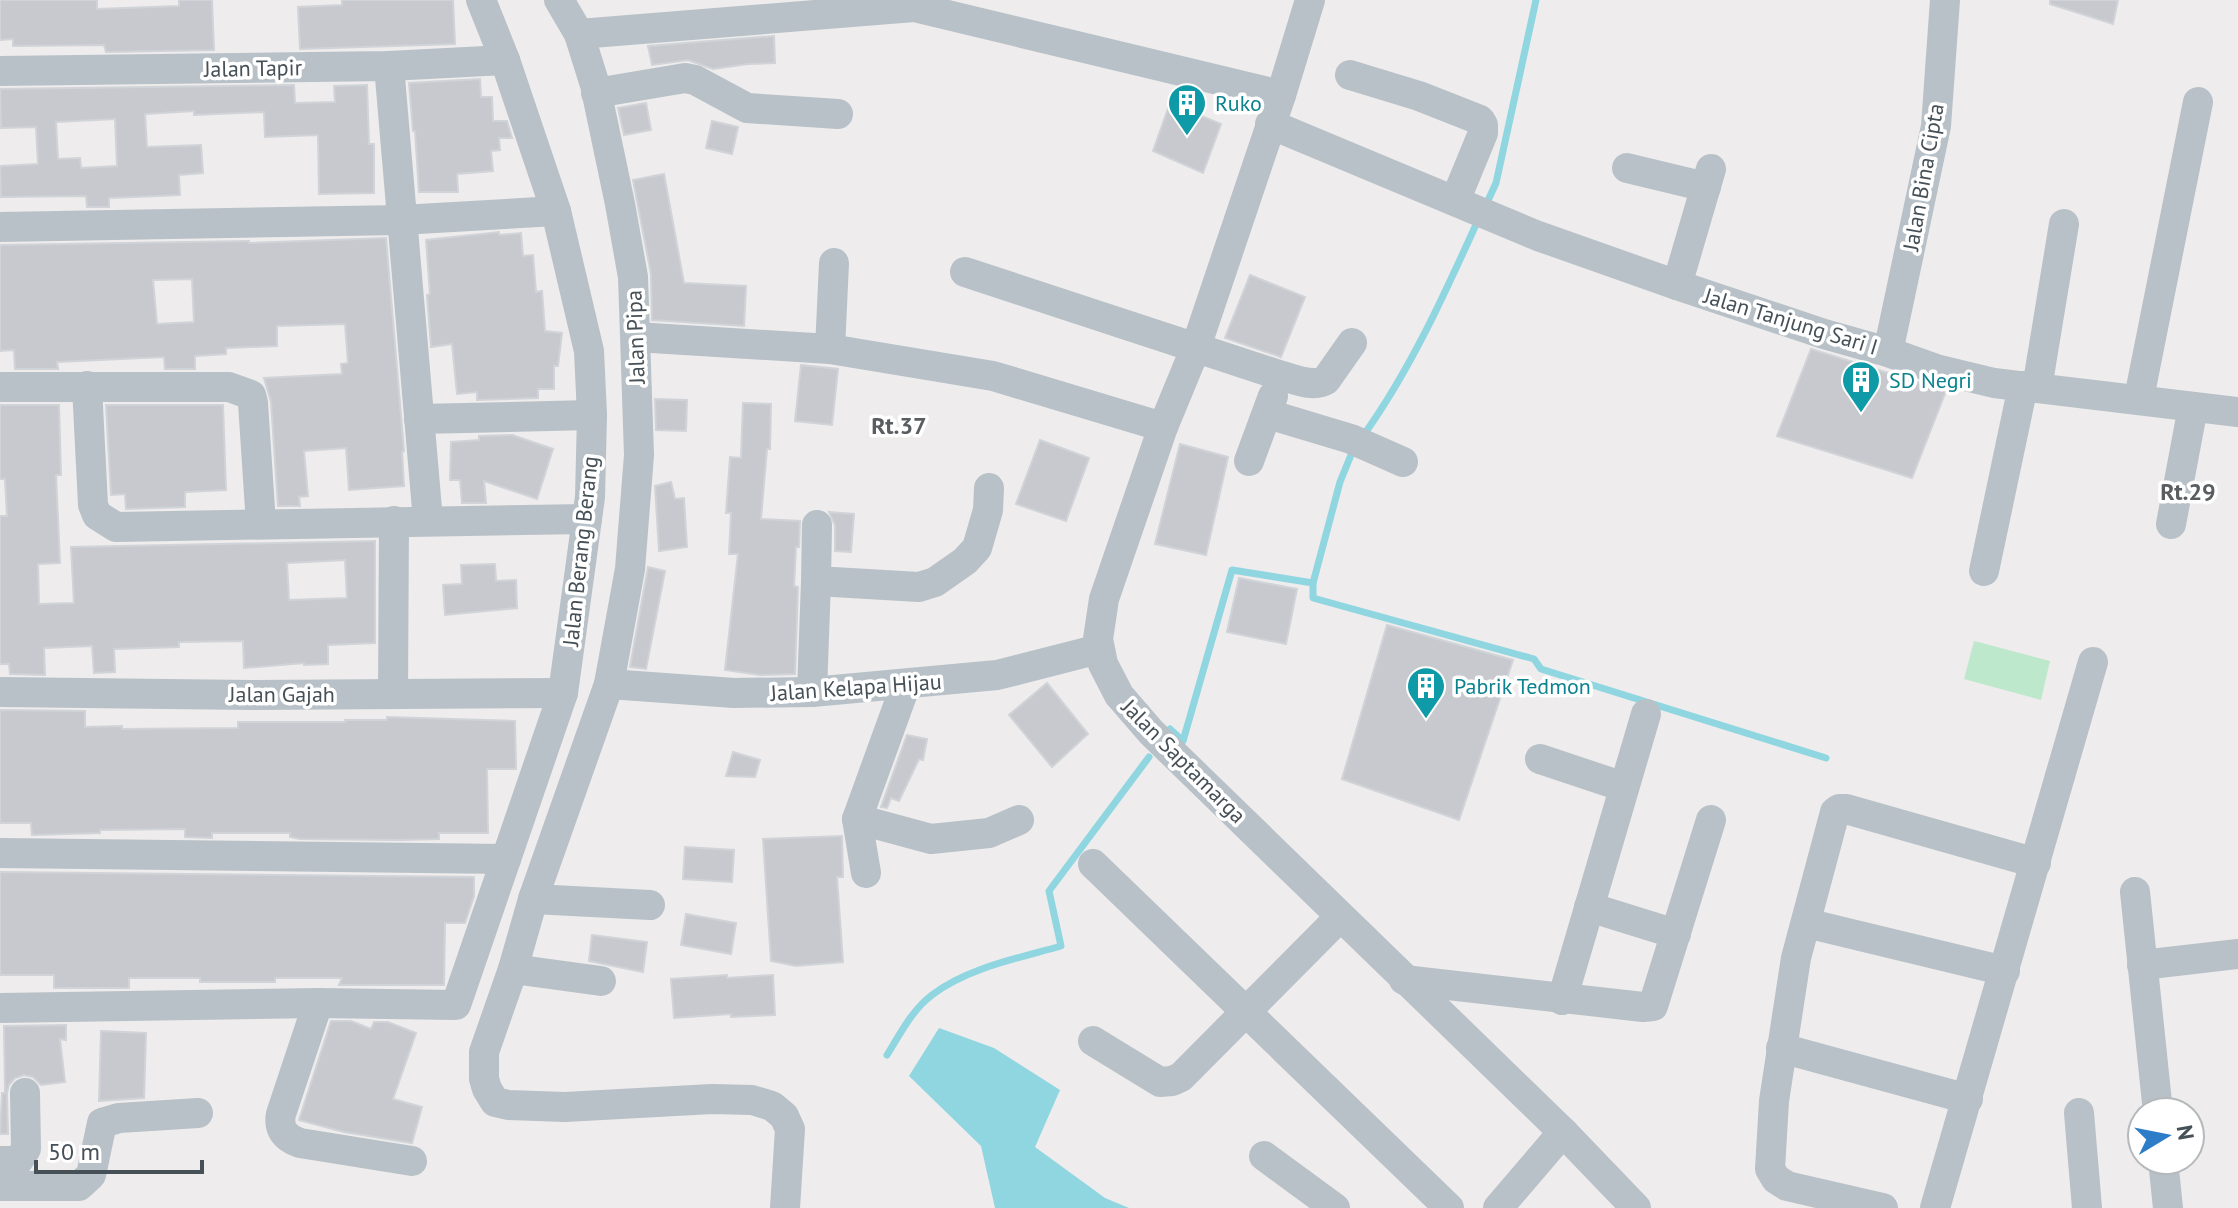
<svg xmlns="http://www.w3.org/2000/svg" width="2238" height="1208" viewBox="0 0 2238 1208" font-family="'PT Sans',sans-serif">
  <style>
    .green { fill: #bee8cb }
    .water { fill: #8fd6e1 }
    .lines { fill: none; stroke-linecap: round; stroke-linejoin: round }
    .stream { stroke: #8fd6e1; stroke-width: 7 }
    .building { fill: #c7c9ce; stroke: #d0d3d7; stroke-width: 2; fill-rule: evenodd }
    .minor { stroke: #b8c1c7; stroke-width: 30 }
    .labels { text-anchor: middle; dominant-baseline: central; stroke-width: 7; stroke-linejoin: round; paint-order: stroke }
    .street-label { font-size: 22px; fill: #465057; stroke: #fff }
    .culture-label { font-size: 22px; fill: #0d838f; stroke: #fff; text-anchor: start }
    .neighbourhood-label { font-size: 24px; font-weight: bold; fill: #595d60; stroke: #fff }
  </style>
  <rect width="100%" height="100%" fill="#eeecec"/>
  <polygon class="green" points="1974,641 2050,661 2041,700 1964,679"/>
  <polygon class="water" points="939,1028 994,1048 1060,1090 1035,1147 1105,1198 1129,1208 995,1208 981,1146 909,1076"/>
  <g class="lines">
    <g class="stream">
      <polyline points="1485,207 1496,183 1536,0"/>
      <path d="M1363,436C1411,369 1445,293 1479,218"/>
      <polyline points="1313,583 1313,598 1534,659 1541,669 1826,758"/>
      <polyline points="1170,729 1183,741 1232,570 1313,583 1340,482 1353,450"/>
      <path d="M887,1055C900,1034 912,1010 932,995C967,968 1019,958 1061,946L1049,891L1149,757"/>
    </g>
  </g>
  <g class="building">
    <polygon points="0,0 97,0 97,9 179,6 179,0 212,0 214,50 106,52 104,45 13,46 13,39 0,40"/>
    <polygon points="342,0 453,0 455,44 300,49 298,7 342,5"/>
    <polygon points="2050,0 2118,0 2113,24 2050,4"/>
    <polygon points="774,36 775,63 748,64 713,69 688,60 652,65 648,46"/>
    <polygon points="480,79 481,97 492,97 493,121 507,121 512,138 499,138 500,150 491,151 493,171 457,174 458,192 419,192 415,131 413,131 409,83"/>
    <path d="M294,85L295,103L335,102L334,86L367,85L369,144H374V193L319,194L318,135L265,137L264,112L194,115V111L145,114L147,147L201,145L203,173L179,175L180,195L109,198V207H87L86,196L1,197L0,166L38,164L36,127L1,128L0,89ZM115,119L117,166L81,168L80,158L58,159L56,122Z"/>
    <polygon points="646,103 651,130 624,135 618,108"/>
    <polygon points="1170,103 1221,124 1203,173 1153,151"/>
    <polygon points="712,121 738,127 732,154 706,148"/>
    <polygon points="664,174 684,283 746,286 744,326 652,320 651,274 633,180"/>
    <polygon points="499,232 499,235 521,233 523,256 533,255 536,292 542,291 545,331 562,333 558,366 554,366 554,389 538,389 538,398 477,400 477,392 457,394 452,344 431,347 427,295 430,294 426,240"/>
    <path d="M386,238L404,451L402,452L404,486L349,490L346,448L304,451L308,496L299,497L300,506H278L271,402L264,378L342,374L341,364L348,363L345,324L277,326V346L226,348V354L195,356V369H165L164,357L57,362L58,369H15L14,350L0,351V245L249,241V243ZM192,279L194,322L157,324L153,280Z"/>
    <polygon points="1250,275 1305,297 1281,357 1225,338"/>
    <polygon points="1811,349 1946,391 1912,478 1777,436"/>
    <polygon points="801,365 838,369 832,425 795,421"/>
    <polygon points="655,399 687,400 686,431 656,430"/>
    <polygon points="743,403 771,404 770,449 767,449 761,519 800,521 799,547 796,547 794,586 798,587 795,674 760,675 725,670 738,554 729,554 731,513 726,513 730,457 741,458"/>
    <path d="M0,405H59L61,475H56L60,563L38,564L39,604L74,603L71,547L375,541V643L328,645V664L304,665V663L244,668L243,641L179,642V647L114,649L115,672L94,673L92,646L44,648L45,675L10,674L9,664H0V516H7L5,479H0ZM345,560L347,598L289,600L287,563Z"/>
    <polygon points="106,405 223,405 226,490 185,492 185,507 126,509 125,494 111,495"/>
    <polygon points="512,435 553,449 537,499 484,481 486,503 462,503 460,480 450,480 451,442 479,440 479,436"/>
    <polygon points="1040,440 1089,458 1066,521 1016,504"/>
    <polygon points="1180,444 1228,457 1206,555 1155,544"/>
    <polygon points="671,482 675,499 684,498 687,547 659,551 655,486"/>
    <polygon points="829,512 854,514 851,552 835,551 835,525"/>
    <polygon points="495,564 496,581 516,580 517,608 445,615 443,585 462,584 461,565"/>
    <polygon points="648,567 665,571 646,669 630,667"/>
    <polygon points="1239,578 1297,589 1286,644 1227,632"/>
    <polygon points="1387,625 1513,660 1459,820 1342,779"/>
    <polygon points="1047,683 1088,734 1052,767 1009,715"/>
    <polygon points="0,710 85,711 85,727 122,726 122,729 238,728 238,722 345,722 345,720 387,720 387,717 515,721 516,769 487,769 488,833 439,833 439,839 399,840 300,839 290,837 290,833 212,833 212,838 185,837 185,829 100,830 100,833 32,835 31,823 0,823"/>
    <polygon points="907,735 927,739 923,760 919,759 899,801 891,798 887,808 881,807"/>
    <polygon points="733,752 760,760 755,777 726,776"/>
    <polygon points="842,836 843,877 837,877 843,962 796,966 771,961 763,839"/>
    <polygon points="685,847 734,850 732,882 683,879"/>
    <polygon points="0,872 474,877 474,896 465,923 445,923 444,985 339,985 342,978 275,978 275,982 200,982 200,978 129,978 129,988 54,988 54,975 0,975"/>
    <polygon points="686,914 736,923 731,954 681,945"/>
    <polygon points="592,935 647,942 643,972 589,961"/>
    <polygon points="727,975 727,978 773,975 775,1015 731,1017 731,1014 674,1018 671,979"/>
    <polygon points="331,1021 351,1021 371,1029 374,1022 388,1022 416,1033 393,1099 422,1107 412,1143 344,1132 299,1120"/>
    <polygon points="66,1025 66,1040 60,1039 65,1082 41,1085 33,1077 24,1075 15,1078 9,1085 7,1093 8,1134 0,1134 2,1093 5,1093 4,1026"/>
    <polygon points="101,1031 146,1033 144,1098 99,1101"/>
  </g>
  <g class="lines">
    <g class="minor">
      <polyline points="559,0 579,34 595,85 620,204 633,277 639,455 630,569 609,684 533,899 513,969 484,1052 484,1079 487,1089 495,1102 508,1105 565,1107 712,1099 752,1100 772,1106 784,1116 790,1129 785,1208"/>
      <polyline points="1310,0 1281,95 1196,347 1163,427 1104,599 1098,639 1103,664 1119,695 1151,732 1563,1132 1636,1208"/>
      <polyline points="579,34 914,7 1281,95"/>
      <polyline points="389,66 428,521"/>
      <polyline points="0,71 389,66 505,60"/>
      <polyline points="1350,75 1419,96 1480,120 1483,125 1483,133 1455,201"/>
      <polyline points="596,93 685,78 695,80 747,108 838,114"/>
      <polyline points="1270,124 1538,236 1677,285 1824,334 1888,352 1936,369 1994,383 2238,412"/>
      <polyline points="1627,168 1706,187"/>
      <polyline points="0,227 401,220 556,211"/>
      <path d="M965,272L1279,375C1294,379 1313,388 1326,380L1352,343"/>
      <polyline points="1677,285 1711,169"/>
      <polyline points="636,337 830,349 993,376 1163,427"/>
      <polyline points="830,349 834,263"/>
      <polyline points="1888,352 1936,126 1945,0"/>
      <polyline points="87,386 93,505 97,515 116,527 587,519"/>
      <polyline points="0,387 229,387 251,395 253,403 261,524"/>
      <polyline points="2037,388 2064,224"/>
      <polyline points="2139,398 2198,102"/>
      <polyline points="1268,414 1351,439 1403,462"/>
      <polyline points="419,419 592,415"/>
      <polyline points="1249,461 1273,396"/>
      <polyline points="2171,524 2193,407"/>
      <polyline points="817,525 816,581 919,587 935,582 965,561 977,548 988,510 989,488"/>
      <polyline points="1984,571 2023,386"/>
      <polyline points="609,684 734,693 812,692 997,675 1099,649"/>
      <polyline points="0,692 252,695 563,693"/>
      <polyline points="812,692 816,581"/>
      <polyline points="393,694 394,521"/>
      <polyline points="1540,759 1624,787"/>
      <polyline points="857,819 931,839 989,833 1019,820"/>
      <polyline points="0,853 506,859"/>
      <polyline points="1093,864 1449,1208"/>
      <polyline points="866,873 857,819 906,684"/>
      <polyline points="2135,892 2158,1112"/>
      <polyline points="533,899 650,905"/>
      <polyline points="1589,907 1676,934"/>
      <polyline points="1806,923 2005,971"/>
      <polyline points="2142,965 2238,954"/>
      <polyline points="513,969 601,981"/>
      <polyline points="1404,980 1643,1007 1653,1006 1711,820"/>
      <polyline points="1562,1000 1646,714"/>
      <path d="M318,1003L281,1114C278,1129 285,1138 300,1143L412,1161"/>
      <polyline points="0,1008 318,1003 456,1005 563,693 590,497 592,415 589,351 556,211 505,60 481,0"/>
      <polyline points="1093,1041 1160,1082 1172,1081 1181,1077 1340,917"/>
      <polyline points="1781,1048 1968,1099"/>
      <polyline points="2079,1113 2087,1208"/>
      <polyline points="1264,1156 1335,1208"/>
      <polyline points="2163,1160 2168,1208"/>
      <polyline points="0,1161 18,1161 26,1149 25,1093"/>
      <polyline points="0,1186 79,1186 91,1175 102,1123 119,1118 198,1113"/>
      <polyline points="1498,1208 1563,1132"/>
      <polyline points="1883,1208 1787,1186 1776,1179 1770,1169 1774,1101 1796,958 1835,812 1839,809 1846,809 2036,863"/>
      <polyline points="1935,1208 2093,662"/>
    </g>
  </g>
  <defs>
    <symbol id="building-pin" viewBox="-11 -11 22 30"><path d="M0 17L-7.5 6A9.5 9.5 0 1 1 7.5 6Z" fill="#0f9aa8" stroke="#fff"/><path d="M-4-6H4V6H1V3H-1V6H-4ZM-2.5-4.3h1.7v1.8h-1.7ZM.8-4.3h1.7v1.8H.8ZM-2.5-1h1.7V.8h-1.7ZM.8-1h1.7V.8H.8Z" fill="#fff"/></symbol>
  </defs>
  <g fill-rule="evenodd">
    <use href="#building-pin" x="1165" y="81" width="44" height="60"/>
    <use href="#building-pin" x="1839" y="358" width="44" height="60"/>
    <use href="#building-pin" x="1404" y="664" width="44" height="60"/>
  </g>
  <g class="labels">
    <g class="street-label">
      <text transform="translate(253 68) rotate(-1)">Jalan Tapir</text>
      <text transform="translate(1923 177) rotate(-80)">Jalan Bina Cipta</text>
      <text transform="translate(1791 321) rotate(17)">Jalan Tanjung Sari I</text>
      <text transform="translate(635 337) rotate(-92)">Jalan Pipa</text>
      <text transform="translate(580 551) rotate(-84)">Jalan Berang Berang</text>
      <text transform="translate(856 687) rotate(-4)">Jalan Kelapa Hijau</text>
      <text x="282" y="694">Jalan Gajah</text>
      <text transform="translate(1184 761) rotate(45)">Jalan Saptamarga</text>
    </g>
    <g class="culture-label">
      <text x="1215" y="103">Ruko</text>
      <text x="1889" y="380">SD Negri</text>
      <text x="1454" y="686">Pabrik Tedmon</text>
    </g>
    <g class="neighbourhood-label">
      <text x="899" y="425">Rt.37</text>
      <text x="2188" y="491">Rt.29</text>
    </g>
  </g>
  <g transform="translate(2166 1136) rotate(80)"><circle r="38" fill="#ffffff" stroke="#b5b9bc" stroke-width="2"/>
  <path d="M0-6L14 30L0 20L-14 30Z" fill="#2c7cc8"/>
  <text y="-12" font-size="22" font-weight="bold" text-anchor="middle" fill="#465057">N</text>
  </g>
  <path d="M36 1160v12h166v-12" fill="none" stroke="#465057" stroke-width="4"/>
  <text x="48" y="1160" font-size="24" fill="#465057" stroke="#ffffff" stroke-width="6" paint-order="stroke">50 m</text>
</svg>
